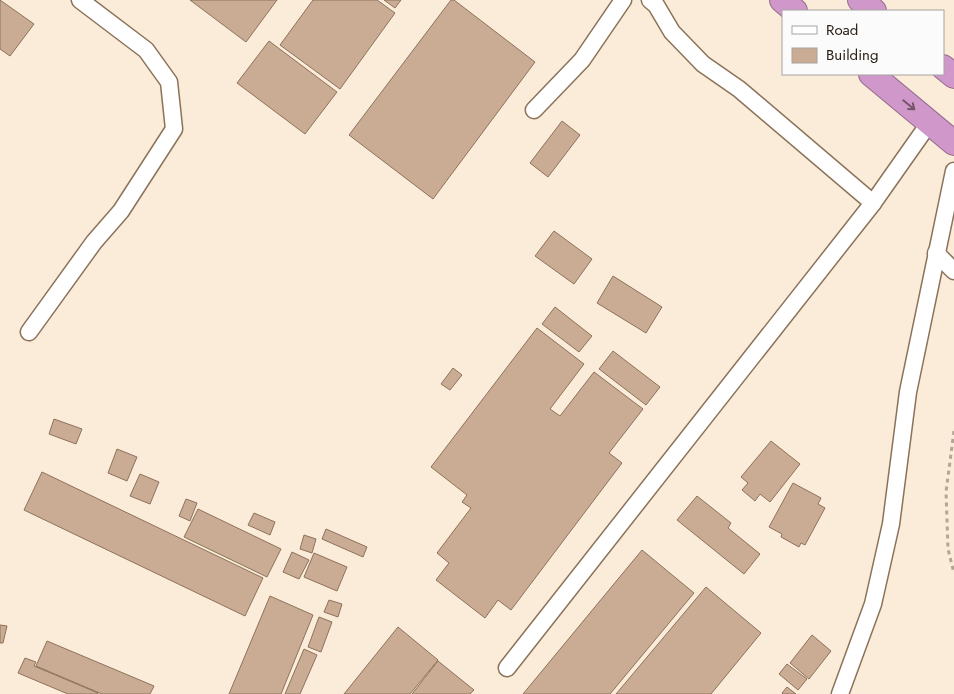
<svg xmlns="http://www.w3.org/2000/svg" width="954" height="694" viewBox="0 0 954 694" font-family="Jost,sans-serif">
  <style>
    .building { fill: #caac94; stroke: #8d725b }
    .lines { fill: none; stroke-linecap: round; stroke-linejoin: round }
    .minor-casing { stroke: #8b7359; stroke-width: 19 }
    .highway-casing { stroke: #956d8b; stroke-width: 26 }
    .path { stroke: #b3a596; stroke-width: 3; stroke-dasharray: 4 4; stroke-linecap: butt }
    .minor { stroke: #fff; stroke-width: 16 }
    .highway { stroke: #cf97ca; stroke-width: 24 }
    .oneway { stroke: #745667 }
  </style>
  <rect width="100%" height="100%" fill="#fbebd9"/>
  <g class="building">
    <polygon points="0,0 34,24 10,56 0,49"/>
    <polygon points="190,0 277,0 246,42"/>
    <polygon points="313,0 377,0 395,13 340,89 280,45"/>
    <polygon points="384,0 401,0 395,8"/>
    <polygon points="451,0 454,0 535,62 433,199 349,135"/>
    <polygon points="269,41 337,92 305,134 237,83"/>
    <polygon points="562,121 580,135 548,177 530,163"/>
    <polygon points="554,231 592,259 574,284 535,256"/>
    <polygon points="613,276 662,307 646,333 597,303"/>
    <polygon points="555,307 592,336 579,352 542,324"/>
    <polygon points="537,328 584,364 550,409 560,416 594,372 643,409 609,453 622,463 511,610 498,600 485,618 436,580 449,563 437,553 471,508 462,502 467,495 431,467"/>
    <polygon points="613,351 660,387 646,405 599,369"/>
    <polygon points="453,368 462,375 450,390 441,384"/>
    <polygon points="54,419 82,429 76,444 49,434"/>
    <polygon points="771,441 800,464 770,502 760,494 755,501 742,490 748,483 741,477"/>
    <polygon points="117,449 137,457 127,481 108,473"/>
    <polygon points="42,472 263,578 245,616 24,510"/>
    <polygon points="140,474 159,482 150,504 130,496"/>
    <polygon points="793,483 821,498 818,504 825,508 805,545 801,543 799,547 781,537 782,534 769,527"/>
    <polygon points="697,496 731,523 728,528 760,554 744,574 677,520"/>
    <polygon points="186,499 197,503 190,521 179,516"/>
    <polygon points="198,509 281,549 267,577 184,537"/>
    <polygon points="254,513 275,522 270,535 248,525"/>
    <polygon points="326,529 367,547 363,557 322,539"/>
    <polygon points="304,535 316,539 312,553 300,549"/>
    <polygon points="642,550 694,593 610,694 523,694"/>
    <polygon points="292,552 309,560 299,579 283,572"/>
    <polygon points="314,553 347,567 337,591 304,577"/>
    <polygon points="706,587 761,633 711,694 616,694"/>
    <polygon points="270,596 313,615 281,694 229,694"/>
    <polygon points="329,600 342,604 338,617 324,612"/>
    <polygon points="319,617 332,622 321,652 308,647"/>
    <polygon points="0,625 7,626 3,643 0,643"/>
    <polygon points="398,627 438,660 410,694 344,694"/>
    <polygon points="812,635 831,651 809,679 790,663"/>
    <polygon points="47,641 154,686 150,694 102,694 36,666"/>
    <polygon points="304,649 317,655 300,694 285,694"/>
    <polygon points="25,658 36,662 34,666 98,693 98,694 68,694 18,673"/>
    <polygon points="438,661 474,690 470,694 412,694"/>
    <polygon points="787,664 807,679 798,690 779,674"/>
    <polygon points="787,687 796,694 783,694 782,693"/>
  </g>
  <g class="lines">
    <defs>
      <g id="minor">
        <polyline points="650,0 656,5 672,32 703,64 739,89 873,203"/>
        <polyline points="534,110 582,60 623,0"/>
        <polyline points="936,253 954,271"/>
        <polyline points="29,332 94,242 121,211 174,129 169,82 146,50 80,0"/>
        <polyline points="507,668 873,203 930,122"/>
        <polyline points="840,694 873,604 891,524 908,392 954,171"/>
      </g>
      <g id="highway">
        <polyline points="782,0 795,11"/>
        <polyline points="860,0 874,11"/>
        <polyline points="943,67 954,76"/>
        <polyline points="871,74 954,143"/>
      </g>
    </defs>
    <use href="#minor" class="minor-casing"/>
    <use href="#highway" class="highway-casing"/>
    <polyline class="path" points="954,431 946,492 948,549 954,573"/>
    <use href="#minor" class="minor"/>
    <use href="#highway" class="highway"/>
  </g>
  <defs><path id="oneway-shaft" d="M-6 0H5M1.5-3L5.5 0L1.5 3" fill="none" stroke-width="1.6" stroke-linecap="round" stroke-linejoin="round" transform="scale(1.25)"/></defs>
  <use class="oneway" href="#oneway-shaft" transform="translate(909 105) rotate(39)"/>
  <rect x="782" y="10" width="162" height="65" fill="#fbfbfb" stroke="#a7a39f"/>
  <rect x="792" y="26" width="25" height="8" fill="#ffffff" stroke="#a7a39f"/>
  <text x="826" y="35" font-size="15" fill="#2a2016">Road</text>
  <rect x="792" y="48" width="25" height="15" fill="#caac94" stroke="#a7a39f"/>
  <text x="826" y="60" font-size="15" fill="#2a2016">Building</text>
</svg>
